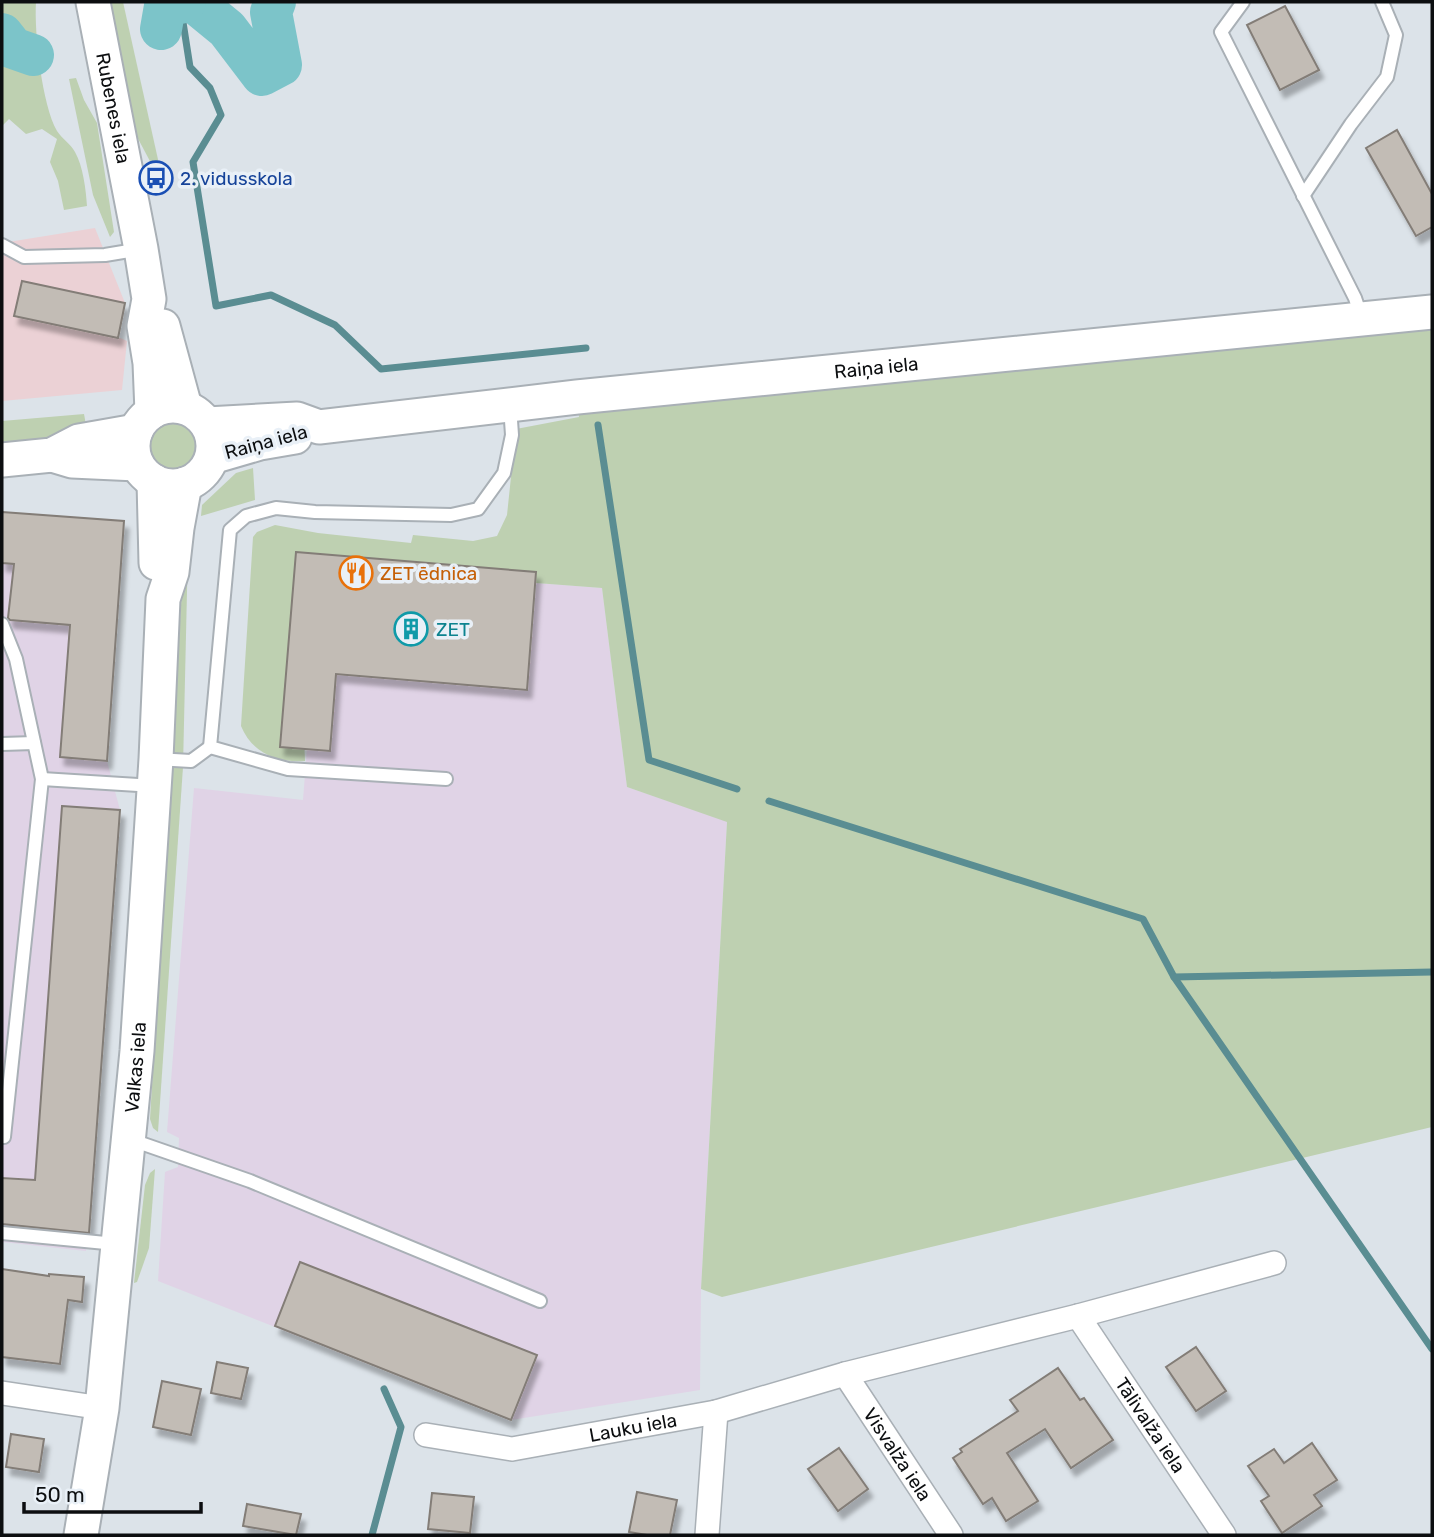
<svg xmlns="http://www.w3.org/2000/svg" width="1434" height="1537" viewBox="0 0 1434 1537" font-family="Rubik,sans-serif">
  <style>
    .commercial { fill: #ebd1d5 }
    .industrial { fill: #e0d3e6 }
    .green { fill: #bed0b1 }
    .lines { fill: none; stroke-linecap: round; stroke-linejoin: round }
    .stream { stroke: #5a8d92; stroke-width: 7 }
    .river { stroke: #7cc4c9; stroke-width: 42 }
    .building { fill: #c2bcb5; stroke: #837d77; stroke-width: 2; filter: url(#shadow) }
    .lane-casing { stroke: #a9b0b6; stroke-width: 16 }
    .street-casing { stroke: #a9b0b6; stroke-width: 26 }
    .secondary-casing { stroke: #a9b0b6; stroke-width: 37 }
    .lane { stroke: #fff; stroke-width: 12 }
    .street { stroke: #fff; stroke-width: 23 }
    .secondary { stroke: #fff; stroke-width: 33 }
    .labels { text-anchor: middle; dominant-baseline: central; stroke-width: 7; stroke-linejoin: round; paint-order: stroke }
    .street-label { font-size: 19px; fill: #0c0e10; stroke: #e9f0f7 }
    .transit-label { font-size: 19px; fill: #164399; stroke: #e9f0f7; text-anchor: start }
    .food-label { font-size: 19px; fill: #c56008; stroke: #e9f0f7; text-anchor: start }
    .culture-label { font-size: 19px; fill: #0d838f; stroke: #e9f0f7; text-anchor: start }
  </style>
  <defs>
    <filter id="shadow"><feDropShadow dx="4.5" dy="8" stdDeviation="2" flood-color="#0004"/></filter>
  </defs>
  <rect width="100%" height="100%" fill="#dce3e9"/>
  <polygon class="commercial" points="95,228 125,303 118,337 127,341 122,390 2,401 2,243"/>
  <g class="industrial">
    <polygon points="2,563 75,568 60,757 107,761 120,810 86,1251 2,1242"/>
    <polygon points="536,583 602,588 627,787 727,821 701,1289 700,1390 511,1420 158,1281 165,1172 178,1167 179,1138 167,1132 194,788 303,800 307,749 336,674 527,690"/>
  </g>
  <g class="green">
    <path d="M2,2H36C34,32 42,105 57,131C62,139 71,144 75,152C83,166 86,190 87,206L64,210L58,181L50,162L57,139L42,129L26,134L9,119L2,126Z"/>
    <polygon points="103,2 123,2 159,164 152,165 126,116"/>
    <polygon points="76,78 84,100 97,123 114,232 110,237 93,195 69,79"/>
    <path d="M1432,312V1127L722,1297L701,1289L727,822L627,787L602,588L536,583V572L296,552L305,761C277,763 252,753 241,726L253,537L257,532L275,525L318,533L411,543L413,535L473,541L497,536L507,515L516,429L579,417L577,397Z"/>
    <polygon points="84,414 88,436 2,444 2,421"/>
    <circle cx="174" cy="446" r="26"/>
    <polygon points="253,468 255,500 201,516 202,505 236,473"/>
    <polygon points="188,547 183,767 158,1132 153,1128 150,1119 182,588"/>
    <polygon points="155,1169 149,1248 137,1282 134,1283 145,1185 150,1173"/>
  </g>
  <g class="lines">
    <g class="stream">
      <polyline points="180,3 190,67 210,88 221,115 193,162 216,306 271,295 335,325 381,369 586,348"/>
      <polyline points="598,425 649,760 737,789"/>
      <polyline points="769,801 1143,919 1174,977 1432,1349"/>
      <polyline points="1174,977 1432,972"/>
      <polyline points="372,1535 401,1427 384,1389"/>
    </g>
    <g class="river">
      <polyline points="194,2 227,29 262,75 281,65 271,12 275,2"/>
      <polyline points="161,29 165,6 185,2"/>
      <polyline points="2,34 13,48 33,55"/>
    </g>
  </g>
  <g class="building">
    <polygon points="1285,6 1319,70 1280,90 1247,25"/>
    <polygon points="1397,130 1432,194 1432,227 1416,236 1366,148"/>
    <polygon points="22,281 125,303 118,338 14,316"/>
    <polygon points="2,512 124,521 107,761 60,757 70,625 10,620 8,618 14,564 2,563"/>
    <polygon points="296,552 536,572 527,690 336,674 330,751 280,747"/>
    <polygon points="62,806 120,810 89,1233 2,1224 2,1178 35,1180"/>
    <polygon points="300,1262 537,1355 511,1420 275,1326"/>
    <polygon points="2,1269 49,1276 49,1274 84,1277 82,1302 68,1300 60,1364 2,1357"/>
    <polygon points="1196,1347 1226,1391 1196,1411 1166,1367"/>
    <polygon points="217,1362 248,1368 241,1399 211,1393"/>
    <polygon points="1058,1368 1080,1400 1084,1398 1113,1440 1071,1468 1045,1429 1007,1453 1038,1501 1006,1521 992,1498 983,1504 953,1458 962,1452 960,1449 1018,1411 1010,1400"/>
    <polygon points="162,1381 201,1389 191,1435 153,1427"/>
    <polygon points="11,1434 44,1439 39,1472 6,1467"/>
    <polygon points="1312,1443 1337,1480 1314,1495 1322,1506 1282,1533 1261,1501 1269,1496 1248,1466 1274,1449 1284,1463"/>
    <polygon points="839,1448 868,1489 838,1511 808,1469"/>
    <polygon points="637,1492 677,1500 670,1535 647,1535 629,1532"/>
    <polygon points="432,1493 474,1497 470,1533 428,1529"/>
    <polygon points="247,1504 301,1514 296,1535 243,1526"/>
  </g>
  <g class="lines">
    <defs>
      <g id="lane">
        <polyline points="1243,2 1221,32 1355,298 1362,319"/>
        <polyline points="1303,196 1351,124 1387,77 1396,35 1382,2"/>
        <polyline points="2,245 24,257 105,255 141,249"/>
        <polyline points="2,624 16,659 42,779 4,1137 2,1137"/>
        <polyline points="2,744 34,743"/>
        <polyline points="156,759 191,761 210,747"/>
        <polyline points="42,779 154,786"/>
        <polyline points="446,779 288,769 210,747 230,530 246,516 276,508 315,512 451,515 478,509 504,473 512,435 510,406"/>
        <polyline points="129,1139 250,1181 540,1301"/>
        <polyline points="2,1233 116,1244"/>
      </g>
      <g id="street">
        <path id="s1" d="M1078,1316L1224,1535"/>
        <path id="s2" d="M845,1374L951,1535"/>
        <polyline points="2,1393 102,1408"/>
        <path id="s3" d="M426,1435L512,1449L716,1412L845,1374L1078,1316L1274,1263"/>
        <polyline points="707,1535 716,1412"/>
      </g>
      <g id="secondary">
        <path id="s4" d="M93,2L141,249L149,299L144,326L150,363L152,412"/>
        <polyline points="163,326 185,407"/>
        <circle cx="173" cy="446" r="40"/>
        <path id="s5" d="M207,424L297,419L319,427L577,397L1432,312"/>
        <polyline points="52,455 72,461 137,464"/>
        <polyline points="212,457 260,443 295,437"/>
        <polyline points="2,460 52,455 79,441 136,431"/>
        <polyline points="154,481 156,563"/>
        <path id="s6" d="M81,1535L102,1408L137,1051L156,759L163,599L172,572L177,528L185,484"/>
      </g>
    </defs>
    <use href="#lane" class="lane-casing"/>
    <use href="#street" class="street-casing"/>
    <use href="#secondary" class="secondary-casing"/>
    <use href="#lane" class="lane"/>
    <use href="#street" class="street"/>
    <use href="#secondary" class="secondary"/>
  </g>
  <defs>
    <symbol id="bus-ring" viewBox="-11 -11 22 22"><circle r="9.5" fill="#e9f0f7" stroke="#1a4fb4" stroke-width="1.5"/><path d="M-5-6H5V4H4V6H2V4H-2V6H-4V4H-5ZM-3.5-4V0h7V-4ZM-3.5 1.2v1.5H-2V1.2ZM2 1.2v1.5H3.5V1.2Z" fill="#1a4fb4"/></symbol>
    <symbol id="restaurant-ring" viewBox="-11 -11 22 22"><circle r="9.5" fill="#e9f0f7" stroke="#e8710a" stroke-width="1.5"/><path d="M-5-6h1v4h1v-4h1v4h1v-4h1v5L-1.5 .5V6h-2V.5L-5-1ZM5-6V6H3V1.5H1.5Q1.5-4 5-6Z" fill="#e8710a"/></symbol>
    <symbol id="building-ring" viewBox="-11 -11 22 22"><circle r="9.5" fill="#e9f0f7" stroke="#0f9aa8" stroke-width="1.5"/><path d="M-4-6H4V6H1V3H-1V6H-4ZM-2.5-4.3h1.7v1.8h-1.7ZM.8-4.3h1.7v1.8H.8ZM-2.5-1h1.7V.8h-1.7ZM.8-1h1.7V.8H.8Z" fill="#0f9aa8"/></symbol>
  </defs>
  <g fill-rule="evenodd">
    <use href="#bus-ring" x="137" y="159" width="38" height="38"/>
    <use href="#restaurant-ring" x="337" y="554" width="38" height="38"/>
    <use href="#building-ring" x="392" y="610" width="38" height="38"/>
  </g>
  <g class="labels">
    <g class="street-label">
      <text stroke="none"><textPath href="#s4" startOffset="108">Rubenes iela</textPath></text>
      <text stroke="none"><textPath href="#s5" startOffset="674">Raiņa iela</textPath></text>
      <text transform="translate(266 442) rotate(-15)">Raiņa iela</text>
      <text stroke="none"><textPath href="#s6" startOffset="471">Valkas iela</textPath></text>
      <text stroke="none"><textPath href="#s1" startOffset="131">Tālivalža iela</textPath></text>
      <text stroke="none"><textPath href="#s3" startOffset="210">Lauku iela</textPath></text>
      <text stroke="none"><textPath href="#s2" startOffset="96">Visvalža iela</textPath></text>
    </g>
    <g class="transit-label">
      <text x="180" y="178">2. vidusskola</text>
    </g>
    <g class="food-label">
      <text x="380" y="573">ZET ēdnica</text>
    </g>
    <g class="culture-label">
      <text x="436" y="629">ZET</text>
    </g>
  </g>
  <rect width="1434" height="1537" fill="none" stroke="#0c0e10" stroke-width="7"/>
  <path d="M24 1502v10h177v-10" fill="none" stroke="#0c0e10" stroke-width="3.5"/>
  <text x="35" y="1502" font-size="21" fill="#0c0e10" stroke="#e9f0f7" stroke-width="5" paint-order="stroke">50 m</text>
</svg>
